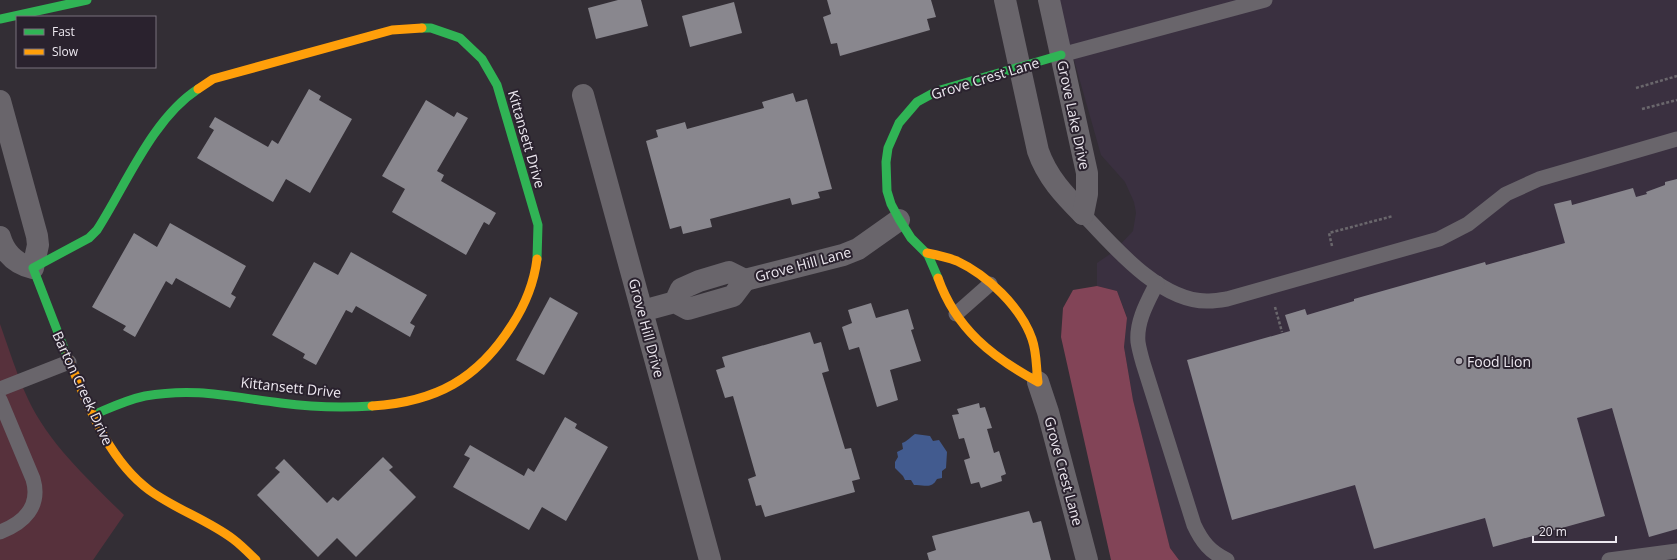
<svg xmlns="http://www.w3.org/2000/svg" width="1677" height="560" viewBox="0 0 1677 560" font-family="'Open Sans',sans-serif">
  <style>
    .built { fill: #3a3040 }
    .green { fill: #57313c }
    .forest { fill: #824457 }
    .water { fill: #425b8f }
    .building { fill: #89878e }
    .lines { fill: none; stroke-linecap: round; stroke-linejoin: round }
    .path { stroke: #6a676c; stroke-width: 2.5; stroke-dasharray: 3 2; stroke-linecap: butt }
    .lane { stroke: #69656b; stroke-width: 15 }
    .street { stroke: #69656b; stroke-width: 22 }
    .fast { stroke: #30b455; stroke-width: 9 }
    .slow { stroke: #ff9f0a; stroke-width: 9 }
    .poi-dot { fill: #aca7af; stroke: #2a222e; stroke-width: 1.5 }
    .labels { text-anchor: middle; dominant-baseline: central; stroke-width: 4; stroke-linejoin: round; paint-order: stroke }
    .street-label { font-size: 14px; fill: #ede8f0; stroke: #2a222e }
    .poi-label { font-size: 14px; fill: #ede8f0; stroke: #2a222e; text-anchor: start }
  </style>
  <rect width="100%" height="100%" fill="#332e35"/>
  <polygon class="built" points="1057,0 1677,0 1677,560 1179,560 1170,548 1133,400 1124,347 1127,317 1117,291 1097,286 1097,263 1113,252 1133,231 1136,213 1134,202 1125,182 1101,155"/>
  <path class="green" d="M0,324C9,349 17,375 28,399C49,444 89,480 124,515L93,560H0Z"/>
  <polygon class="forest" points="1097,286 1117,291 1127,318 1124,347 1133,400 1170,548 1179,560 1111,560 1061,337 1063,308 1073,290"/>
  <path class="water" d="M915,434L930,436L933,441L939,440L947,452L946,468L942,471V478L937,479C931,490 924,484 914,485L911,480H905L903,476L895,468V462L898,457L897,452L903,449L902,443C908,441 910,437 915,434Z"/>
  <g class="building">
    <polygon points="618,0 641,0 648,26 596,39 588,8"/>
    <polygon points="827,0 931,0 936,17 927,19 930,30 840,56 837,43 831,44 823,17 831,14"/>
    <polygon points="734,2 742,33 690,47 682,16"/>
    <polygon points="309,89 321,96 319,100 352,119 310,193 286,179 273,202 197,158 214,130 209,127 215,117 268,147 272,140 278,144"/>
    <polygon points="793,93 796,102 807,99 832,189 818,192 820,198 792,205 790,198 710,219 712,227 683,234 681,226 670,229 646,141 658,137 656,130 685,122 687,129 764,108 762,102"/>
    <polygon points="426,100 454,117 457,112 468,118 437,171 444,175 441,181 496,213 489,225 484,222 466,255 392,212 405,189 382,176"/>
    <polygon points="1677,179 1677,529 1649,537 1612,408 1577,418 1605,516 1493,547 1485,518 1374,549 1355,485 1232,520 1187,360 1290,331 1285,315 1305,309 1307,315 1354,301 1354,299 1485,262 1486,265 1565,243 1554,204 1571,200 1572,205 1633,188 1636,197 1647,194 1646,192 1665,185 1665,182"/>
    <polygon points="170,223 246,266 231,294 236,297 230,308 176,278 172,285 166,281 135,337 123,330 126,326 92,307 134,233 157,247"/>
    <polygon points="351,252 427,295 410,323 415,326 410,337 356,306 352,313 346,310 316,365 303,358 305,354 272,335 314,262 338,275"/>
    <polygon points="550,297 578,313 544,375 516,360"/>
    <polygon points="871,303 876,318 908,309 914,329 911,330 921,361 890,370 898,400 877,407 859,347 849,350 842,327 852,323 848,310"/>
    <polygon points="810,332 814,344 821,342 829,371 822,373 845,449 851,448 860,479 852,481 855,492 765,517 761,505 756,506 748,479 756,476 733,396 725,398 716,370 725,367 722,357"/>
    <polygon points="979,403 980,408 985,407 992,428 987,429 994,453 999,451 1006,474 1001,476 1002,481 981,488 979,482 971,484 964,460 970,458 964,438 959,439 952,415 959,414 957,409"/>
    <polygon points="565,417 577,424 575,428 608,447 566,521 542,507 529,530 453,487 470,458 464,455 470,445 524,476 528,468 534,472"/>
    <polygon points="383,457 393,467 389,470 416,497 356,557 337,538 318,557 257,495 280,472 275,468 284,459 327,503 333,497 338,501"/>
    <polygon points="1029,511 1033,523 1041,521 1051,560 929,560 927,553 936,550 932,536"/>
  </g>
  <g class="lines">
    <g class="path">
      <polyline points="1636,88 1677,76"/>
      <polyline points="1642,109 1677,100"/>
      <polyline points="1332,246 1329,233 1393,216"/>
      <polyline points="1275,307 1282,332"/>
    </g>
    <g class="lane">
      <polyline points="1061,55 1265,0"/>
      <path d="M1083,214C1113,246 1161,303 1209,301C1215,301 1221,300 1227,299L1439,239L1468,224L1506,194L1539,179L1677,139"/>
      <path d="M1157,283C1148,301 1136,321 1138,342C1139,349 1141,356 1143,363L1194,525C1202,542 1210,552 1227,560"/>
      <polyline points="956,314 990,284"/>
      <polyline points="0,389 69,362"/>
      <path d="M0,400L33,479C41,506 24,523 0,532"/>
      <polyline points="1609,560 1677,551"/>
    </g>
    <g class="street">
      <path d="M1005,0L1038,151C1047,177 1064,195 1083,214"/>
      <polyline points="1049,0 1087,173 1087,194 1083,214"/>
      <polyline points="583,95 710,560"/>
      <path d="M0,101L37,236L38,245L33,268C16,264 5,254 0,237"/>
      <polyline points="745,280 843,255 858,249 899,220"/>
      <polyline points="642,311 675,302 688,309 733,296 745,280 729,272 699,281 681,289 675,302"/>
      <polyline points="1038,382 1048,412 1087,560"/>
    </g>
    <g class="fast">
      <polyline points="0,19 87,0"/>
      <polyline points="422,28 431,28 460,38 482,59 497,85 538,225 537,259"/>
      <polyline points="938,278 928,255 911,238 899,219 891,204 887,191 886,162 888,148 899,123 917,102 937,91 1061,55"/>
      <path d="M67,356L33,268L89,238L97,230C126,185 152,119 198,89"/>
      <path d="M93,415C110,408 126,400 145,396C196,387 231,397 281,403C311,407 342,408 372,406"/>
    </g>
    <g class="slow">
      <polyline points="198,89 213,79 392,30 422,28"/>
      <path d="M927,253C937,255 947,257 957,261C987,275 1021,307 1032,339C1037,353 1036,368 1038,382C992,357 956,329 938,278"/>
      <path d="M67,356C87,402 107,459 149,490C175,509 208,520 233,539C241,545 249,553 256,560"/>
      <path d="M372,406C436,402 478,379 512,325C525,305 534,283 537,259"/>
    </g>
  </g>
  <circle class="poi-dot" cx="1459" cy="361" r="4"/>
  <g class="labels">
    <g class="street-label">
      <text transform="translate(985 78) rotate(-17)">Grove Crest Lane</text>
      <text transform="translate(1074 115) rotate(78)">Grove Lake Drive</text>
      <text transform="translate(527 139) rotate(74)">Kittansett Drive</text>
      <text transform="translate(803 264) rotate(-15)">Grove Hill Lane</text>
      <text transform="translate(647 328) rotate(75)">Grove Hill Drive</text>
      <text transform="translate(291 387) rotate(6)">Kittansett Drive</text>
      <text transform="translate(83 388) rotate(65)">Barton Creek Drive</text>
      <text transform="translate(1064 471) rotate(75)">Grove Crest Lane</text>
    </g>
    <g class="poi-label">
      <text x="1467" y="361">Food Lion</text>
    </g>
  </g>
  <rect x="16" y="16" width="140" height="52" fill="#2a222e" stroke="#78717c"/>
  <rect x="24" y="29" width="20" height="6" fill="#30b455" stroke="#78717c"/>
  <text x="52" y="36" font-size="12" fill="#ede8f0">Fast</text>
  <rect x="24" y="49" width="20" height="6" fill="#ff9f0a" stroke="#78717c"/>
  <text x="52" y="56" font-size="12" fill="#ede8f0">Slow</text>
  <path d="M1533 536v6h83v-6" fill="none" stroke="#ede8f0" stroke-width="2"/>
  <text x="1539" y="536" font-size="12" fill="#ede8f0" stroke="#2a222e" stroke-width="3" paint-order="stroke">20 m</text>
</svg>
